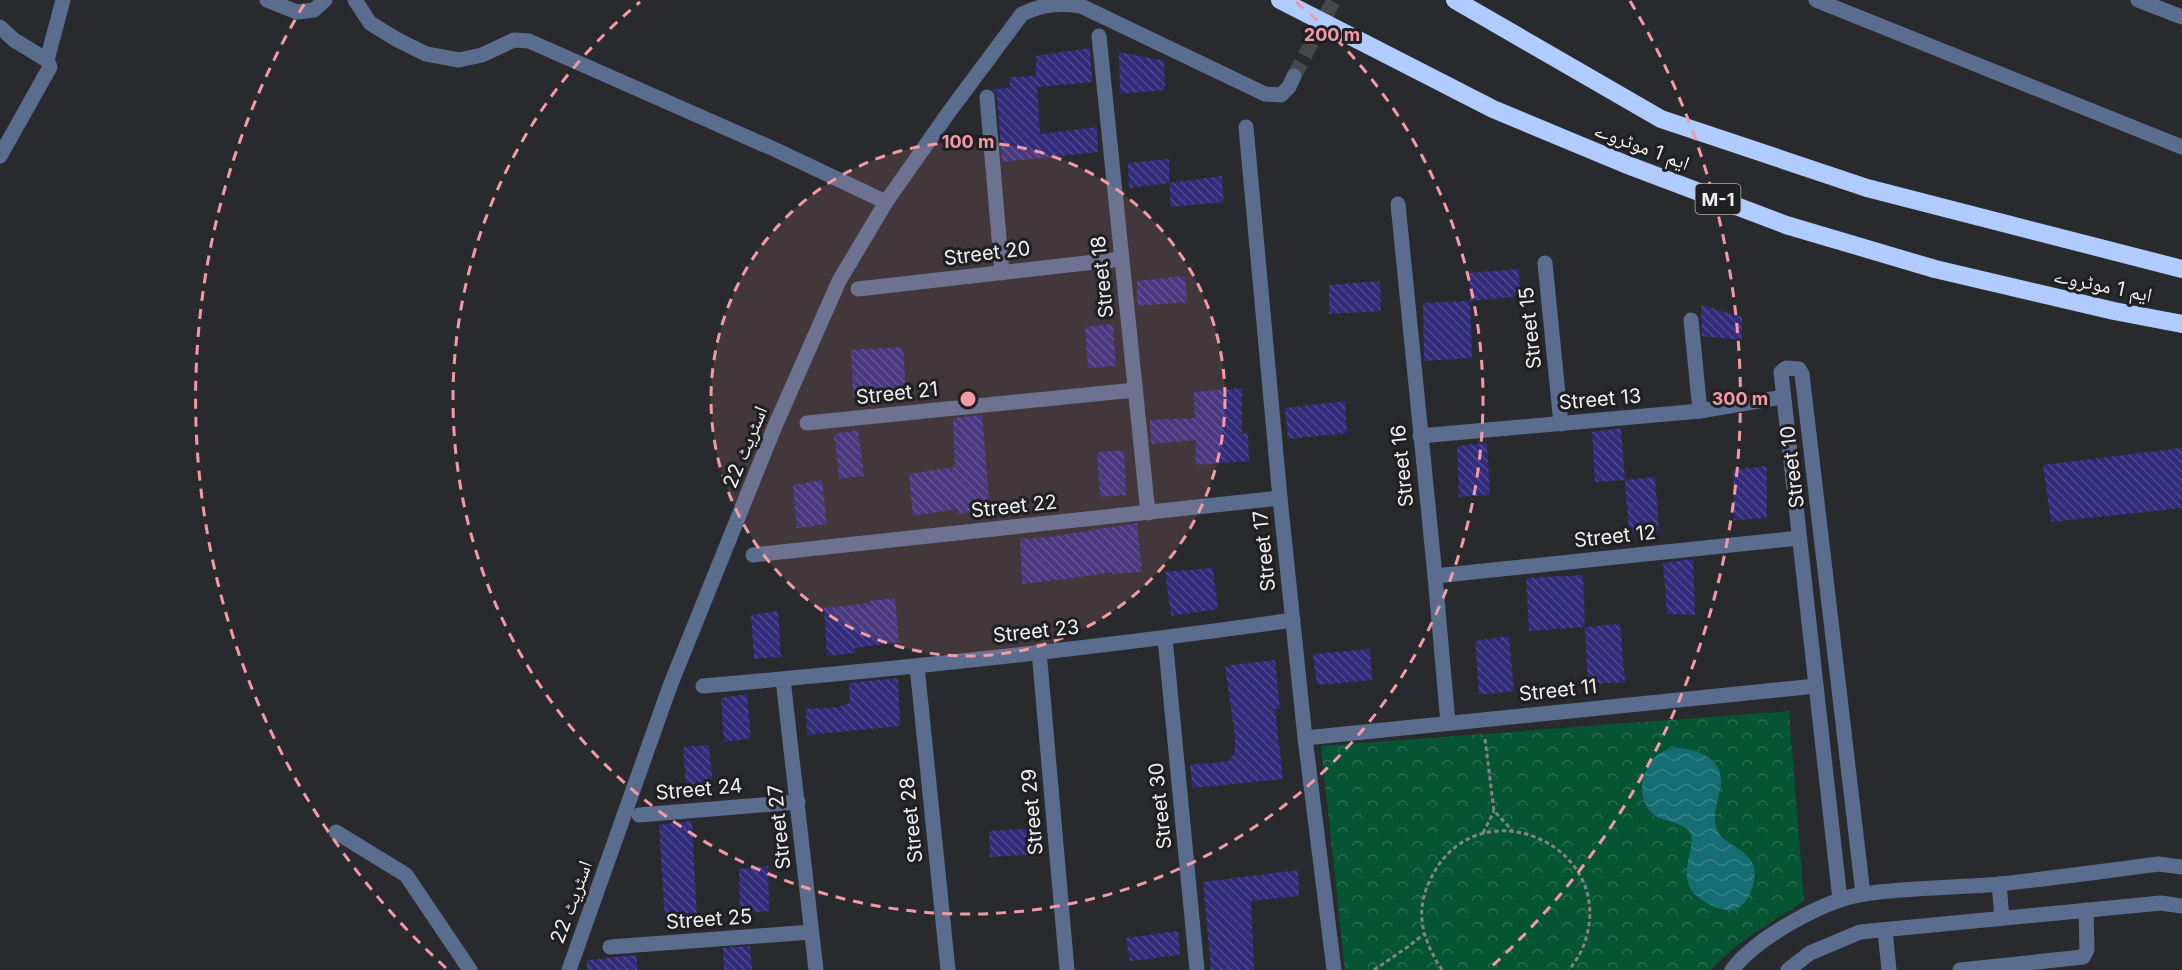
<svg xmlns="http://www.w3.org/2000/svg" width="2182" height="970" viewBox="0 0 2182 970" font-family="Inter,'Noto Naskh Arabic',sans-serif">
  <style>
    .park { fill: url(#park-crowns) }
    .water { fill: url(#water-waves) }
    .building { fill: url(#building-back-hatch) }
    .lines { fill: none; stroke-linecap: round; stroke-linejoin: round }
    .minor-tunnel { stroke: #47484b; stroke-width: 15; stroke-dasharray: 15 8; stroke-linecap: butt }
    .path { stroke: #828385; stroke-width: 3; stroke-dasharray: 4.5 3; stroke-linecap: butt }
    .minor { stroke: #5b6d8f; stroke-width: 15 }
    .highway { stroke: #b0cbfe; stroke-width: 18 }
    .ring { fill: none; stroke: #f49aa7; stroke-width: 3; stroke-dasharray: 10 8 }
    .labels { text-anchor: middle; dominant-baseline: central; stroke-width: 6; stroke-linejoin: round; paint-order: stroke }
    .shield { fill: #202023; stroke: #b2b2b4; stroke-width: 1.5 }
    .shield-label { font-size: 18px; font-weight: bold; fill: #f0f0f2 }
    .street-label { font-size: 20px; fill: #f0f0f2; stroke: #202023 }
    .centre { fill: #f49aa7; stroke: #202023; stroke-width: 3 }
    .ring-label { font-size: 18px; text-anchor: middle; font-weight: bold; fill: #f49aa7; stroke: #202023; stroke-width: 6; stroke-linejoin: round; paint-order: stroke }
  </style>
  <defs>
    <pattern id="park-crowns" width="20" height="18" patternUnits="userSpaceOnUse" patternTransform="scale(1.5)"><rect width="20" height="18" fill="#055433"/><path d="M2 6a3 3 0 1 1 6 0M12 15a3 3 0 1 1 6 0" fill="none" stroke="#2a6d51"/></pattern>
    <pattern id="water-waves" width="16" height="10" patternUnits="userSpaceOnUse" patternTransform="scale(1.5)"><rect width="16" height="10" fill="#166e75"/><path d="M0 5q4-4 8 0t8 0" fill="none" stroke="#388389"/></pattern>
    <pattern id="building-back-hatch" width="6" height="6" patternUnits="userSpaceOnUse" patternTransform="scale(1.5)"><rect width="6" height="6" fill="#312b7a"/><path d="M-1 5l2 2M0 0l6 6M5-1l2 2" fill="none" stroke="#4f4a8d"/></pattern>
  </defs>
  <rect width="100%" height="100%" fill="#292a2d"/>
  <path class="park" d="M1789,711L1804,901C1772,922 1737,941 1711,970H1345L1321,746Z"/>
  <path class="water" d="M1676,748C1703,750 1726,760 1720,791C1717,803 1713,814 1716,827C1721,850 1768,847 1751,891C1748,898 1744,906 1737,908C1728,912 1719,909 1711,905C1664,884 1702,846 1689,831C1682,823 1669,822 1660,818C1642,810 1638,788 1646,771C1653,756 1660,751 1676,748Z"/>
  <g class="building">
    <polygon points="1090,48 1092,82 1037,87 1040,134 1097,127 1098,152 1002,162 997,96 992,89 1009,88 1010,77 1036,76 1036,56"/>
    <polygon points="1119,52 1164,61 1165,90 1120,94"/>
    <polygon points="1169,159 1169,183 1129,188 1128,163"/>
    <polygon points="1222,176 1224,202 1171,207 1169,183"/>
    <polygon points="1519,269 1520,296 1470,301 1469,273"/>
    <polygon points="1185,276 1187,302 1137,306 1137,281"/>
    <polygon points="1380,281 1381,311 1329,314 1329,285"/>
    <polygon points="1470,301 1472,358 1424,361 1423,303"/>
    <polygon points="1701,305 1742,317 1742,340 1702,336"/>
    <polygon points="1113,324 1116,366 1088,368 1085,327"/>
    <polygon points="903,347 906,392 853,397 851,350"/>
    <polygon points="1242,388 1242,434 1248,433 1249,461 1195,465 1196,440 1151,444 1150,420 1195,418 1194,392"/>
    <polygon points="1345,401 1347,433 1288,439 1285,408"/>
    <polygon points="982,415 990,510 958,514 958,509 913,516 909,474 955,467 953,418"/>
    <polygon points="1621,428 1625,480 1595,482 1592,432"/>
    <polygon points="858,430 864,476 839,479 834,434"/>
    <polygon points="1487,443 1490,495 1459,497 1457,446"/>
    <polygon points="2182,448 2182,508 2051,522 2043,465"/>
    <polygon points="1124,450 1126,495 1100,497 1097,452"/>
    <polygon points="1767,466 1767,518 1734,520 1733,470"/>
    <polygon points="1655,477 1659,531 1629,533 1625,480"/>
    <polygon points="822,480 827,524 797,528 793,485"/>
    <polygon points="1137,523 1142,572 1113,574 1112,572 1066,579 1022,584 1020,539 1049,537"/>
    <polygon points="1693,559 1695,615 1667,614 1663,563"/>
    <polygon points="1213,568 1218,609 1171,616 1165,572"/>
    <polygon points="1583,575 1585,627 1529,631 1526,578"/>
    <polygon points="895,598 899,642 855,648 855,653 827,656 824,608 870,603 869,601"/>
    <polygon points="778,611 781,657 754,659 751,615"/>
    <polygon points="1620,624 1625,682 1588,684 1585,627"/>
    <polygon points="1509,636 1514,691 1479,695 1475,641"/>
    <polygon points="1370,649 1372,680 1317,685 1313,654"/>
    <polygon points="1275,660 1280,709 1275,709 1283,779 1193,788 1190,765 1229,761 1235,752 1235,737 1225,666"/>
    <polygon points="898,678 900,726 807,735 806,709 839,707 850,703 849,683"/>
    <polygon points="747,694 751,738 724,742 721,698"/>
    <polygon points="709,745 714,796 687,796 683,747"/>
    <polygon points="692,821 697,917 665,920 659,825"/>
    <polygon points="1040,828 1040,854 990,857 989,831"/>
    <polygon points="768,866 769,911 740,914 739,869"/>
    <polygon points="1298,870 1299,896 1251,901 1254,970 1211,970 1203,882"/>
    <polygon points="1178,931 1180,955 1130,961 1126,938"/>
    <polygon points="750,946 752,970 724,970 723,948"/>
    <polygon points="637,955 637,970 587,970 587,960"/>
  </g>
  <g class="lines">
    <polyline class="minor-tunnel" points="1294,76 1334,0"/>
    <g class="path">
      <polyline points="1485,739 1494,811 1512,830"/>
      <polyline points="1483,833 1494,811"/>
      <polyline points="1374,970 1409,946 1424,934"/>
      <path d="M1442,970C1423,940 1414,914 1430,880C1476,781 1623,846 1583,947C1580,955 1574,963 1569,970"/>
    </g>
    <g class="minor">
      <polyline points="267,0 297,12 314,10 325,0"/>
      <polyline points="355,0 370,23 396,39 426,54 459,60 482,55 514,40 529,41 776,150 886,202"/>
      <polyline points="1816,0 2182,147"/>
      <polyline points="2138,0 2182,17"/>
      <polyline points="0,27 14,40 47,60 50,67 0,156"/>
      <polyline points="1099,36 1148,513"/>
      <polyline points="47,60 63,0"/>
      <polyline points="987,97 1002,273"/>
      <polyline points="1246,127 1280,498 1305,738 1334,970"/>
      <polyline points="1398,204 1435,576 1448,723"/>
      <polyline points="1545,263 1561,424"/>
      <polyline points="858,289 1121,259"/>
      <polyline points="1691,320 1700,411"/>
      <polyline points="807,423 1135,390"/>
      <polyline points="1420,436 1700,411 1783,397"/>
      <polyline points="753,555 1280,498"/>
      <polyline points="1435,576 1799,538"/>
      <polyline points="1165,638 1197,970"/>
      <polyline points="1039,651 1067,970"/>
      <polyline points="917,666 948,970"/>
      <polyline points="783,679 816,970"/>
      <path d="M703,686C900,669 1097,648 1293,620"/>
      <polyline points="1305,738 1816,686"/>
      <polyline points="639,815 798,802"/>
      <polyline points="336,832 406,875 470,970"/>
      <polyline points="1999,884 2002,918"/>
      <polyline points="1840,900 1781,372 1786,368 1799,369 1802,374 1863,894"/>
      <polyline points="1885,930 1889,970"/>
      <polyline points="610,947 811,932"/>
      <path d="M569,970L670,686L775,426L839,281L886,202L949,112L1022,14C1044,4 1057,3 1081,6L1265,94L1281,95L1289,87L1294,76"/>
      <path d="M1732,970C1756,938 1824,900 1864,894C1908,887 1955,888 2000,884C2053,878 2105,871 2158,864L2182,867"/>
      <polyline points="1788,970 1810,953 1860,932 2161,903 2182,906"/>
      <polyline points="1960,970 2083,957 2087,950 2086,910"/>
    </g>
    <g class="highway">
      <polyline points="1280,0 1493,109 1625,164 1786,225 1935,269 2114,311 2182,324"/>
      <polyline points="1455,0 1661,119 1867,188 2182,269"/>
    </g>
  </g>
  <circle cx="968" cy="399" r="257" fill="#f49aa7" fill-opacity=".12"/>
  <g class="ring">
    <circle cx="968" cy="399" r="257"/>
    <path d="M1296 2A515 515 0 1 1 640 2"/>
    <path d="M446 968A772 772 0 0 1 306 1M1630 1A772 772 0 0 1 1490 968"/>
  </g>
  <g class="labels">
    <rect class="shield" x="1695.5" y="184" width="45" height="30" rx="4.5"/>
    <g class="shield-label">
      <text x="1718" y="199">M-1</text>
    </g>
    <g class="street-label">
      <text transform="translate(1642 146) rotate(21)">ایم 1 موٹروے</text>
      <text transform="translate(987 253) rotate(-7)">Street 20</text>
      <text transform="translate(1102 277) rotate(-96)">Street 18</text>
      <text transform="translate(2103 285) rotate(12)">ایم 1 موٹروے</text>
      <text transform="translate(1530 328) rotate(-96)">Street 15</text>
      <text transform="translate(897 393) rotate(-6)">Street 21</text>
      <text transform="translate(1600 399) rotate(-5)">Street 13</text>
      <text transform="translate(745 447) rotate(-68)">اسٹریٹ 22</text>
      <text transform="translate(1402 466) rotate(-96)">Street 16</text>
      <text transform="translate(1792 467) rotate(-97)">Street 10</text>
      <text transform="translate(1014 506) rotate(-6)">Street 22</text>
      <text transform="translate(1615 536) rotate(-6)">Street 12</text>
      <text transform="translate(1264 551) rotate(-96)">Street 17</text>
      <text transform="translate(1036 631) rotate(-6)">Street 23</text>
      <text transform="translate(1558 690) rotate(-6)">Street 11</text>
      <text transform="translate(699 789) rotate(-5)">Street 24</text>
      <text transform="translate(1160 806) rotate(-96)">Street 30</text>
      <text transform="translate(1032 812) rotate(-95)">Street 29</text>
      <text transform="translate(911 820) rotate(-96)">Street 28</text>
      <text transform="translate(779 827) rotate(-96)">Street 27</text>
      <text transform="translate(571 902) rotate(-70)">اسٹریٹ 22</text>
      <text transform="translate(709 919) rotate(-4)">Street 25</text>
    </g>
  </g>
  <circle cx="968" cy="399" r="9" class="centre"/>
  <g class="ring-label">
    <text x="1332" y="41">200 m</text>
    <text x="968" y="148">100 m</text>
    <text x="1740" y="405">300 m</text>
  </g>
</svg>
